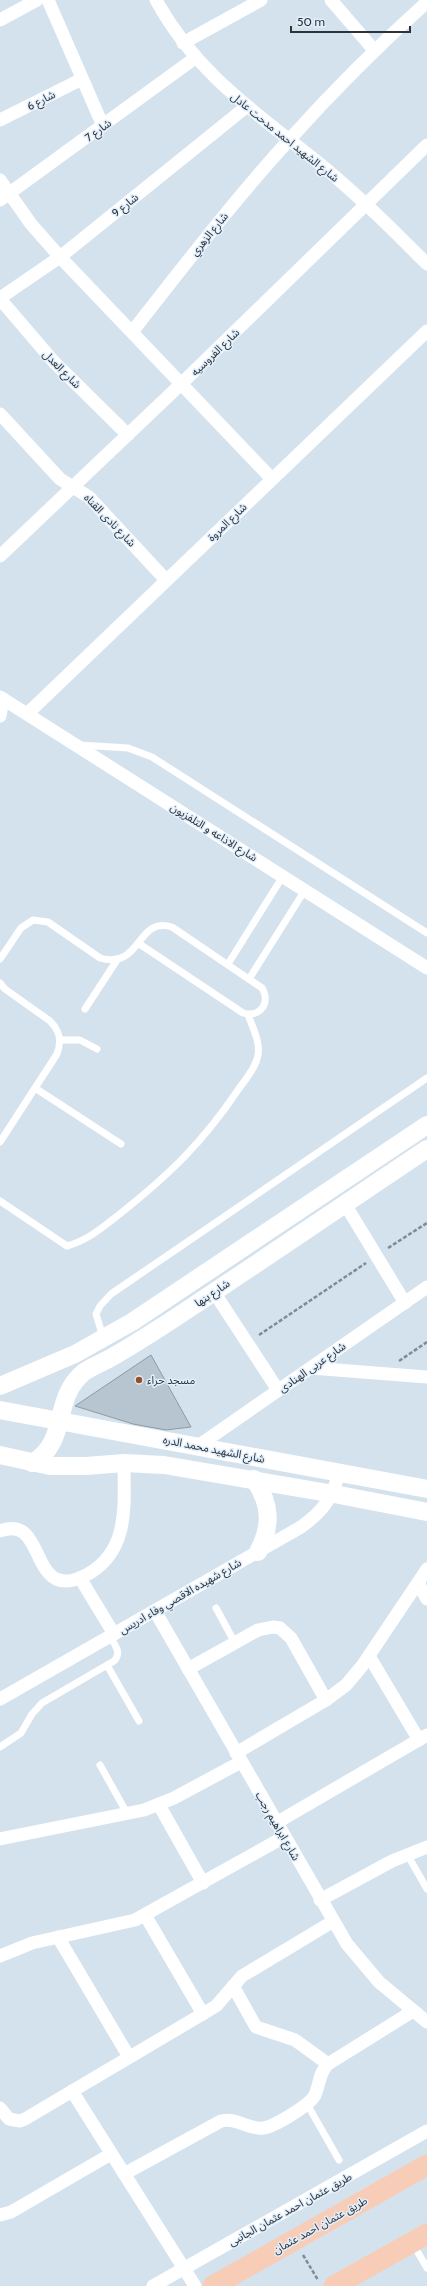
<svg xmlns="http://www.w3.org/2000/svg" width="427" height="2286" viewBox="0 0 427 2286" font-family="Cabin,'Noto Sans Arabic',sans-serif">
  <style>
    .building { fill: #b7c5d0; stroke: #8e9ba7 }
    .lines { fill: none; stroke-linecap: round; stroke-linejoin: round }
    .path { stroke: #818b93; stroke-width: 2.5; stroke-dasharray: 4 2; stroke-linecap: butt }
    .service { stroke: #fff; stroke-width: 7 }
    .minor { stroke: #fff; stroke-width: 13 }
    .secondary { stroke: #fff; stroke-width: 18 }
    .primary { stroke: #f8cdb8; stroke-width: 21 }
    .poi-dot { fill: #964f29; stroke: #e1effc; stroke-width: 1.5 }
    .labels { text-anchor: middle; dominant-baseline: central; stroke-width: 3; stroke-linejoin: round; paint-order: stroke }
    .street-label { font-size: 11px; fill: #2e3338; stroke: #e1effc }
    .poi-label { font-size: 11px; fill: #2e3338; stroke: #e1effc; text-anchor: start }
  </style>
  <rect width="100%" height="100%" fill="#d4e2ee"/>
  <polygon class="building" points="151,1355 191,1427 166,1430 133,1424 75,1406"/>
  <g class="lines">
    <g class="path">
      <polyline points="388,1248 427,1223"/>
      <polyline points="259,1335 366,1263"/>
      <polyline points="399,1361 427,1342"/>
      <polyline points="303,2255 318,2280"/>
    </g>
    <g class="service">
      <polyline points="79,745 128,748 152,757 427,933"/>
      <path d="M0,959L21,928L33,920L48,922L100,958C142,970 136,916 172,927L262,988C271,1003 260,1018 243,1013L138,943"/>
      <polyline points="228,964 283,876"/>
      <polyline points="249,979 305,890"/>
      <path d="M0,983L5,989L50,1021C60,1031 62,1041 57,1054L0,1142"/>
      <polyline points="85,1009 117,960"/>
      <polyline points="60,1040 80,1040 97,1049"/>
      <polyline points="35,1088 121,1144"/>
      <path d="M0,1201L67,1246C89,1240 104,1226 121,1213C171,1173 202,1143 238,1090C245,1080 254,1070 257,1059C262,1045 253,1028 248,1015"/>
      <polyline points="103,1337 96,1314 100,1306 111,1294 427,1078"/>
      <polyline points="216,1608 235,1643"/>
      <polyline points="107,1665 139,1721"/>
      <path d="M0,1747L21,1733L32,1714L42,1703L114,1661C122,1653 115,1645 110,1636"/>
      <polyline points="100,1765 128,1815"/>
      <polyline points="407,1854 427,1889"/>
      <polyline points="307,2104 339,2160"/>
      <polyline points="413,2244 427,2268"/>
    </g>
    <g class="minor">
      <polyline points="48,0 103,126"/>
      <path d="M156,0C198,77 260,115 326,169C362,199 394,231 427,264"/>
      <polyline points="331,0 374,50"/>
      <polyline points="0,20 37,0"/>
      <polyline points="183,43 261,0"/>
      <polyline points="0,120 82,79"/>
      <polyline points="0,180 31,224 60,257 272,479"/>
      <polyline points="0,200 195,58"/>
      <polyline points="0,298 60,257 246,107"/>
      <polyline points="0,299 54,362 128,435"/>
      <path d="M132,332C183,267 234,200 290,139C333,91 379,45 427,2"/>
      <polyline points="0,414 60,479 89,497 166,580"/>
      <polyline points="0,556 181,384 427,145"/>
      <polyline points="0,697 427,968"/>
      <polyline points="27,714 427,331"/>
      <polyline points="0,716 3,699"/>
      <polyline points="345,1204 405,1303"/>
      <polyline points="214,1292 278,1390"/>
      <polyline points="311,1368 427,1377"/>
      <polyline points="198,1446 427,1287"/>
      <path d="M0,1531C37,1517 33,1567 56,1579C67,1584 78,1579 88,1574C130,1550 124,1504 124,1463"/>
      <polyline points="80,1578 114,1634"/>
      <polyline points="418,1583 427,1599"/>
      <polyline points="155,1611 347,1944 379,1982 427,2022"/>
      <polyline points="369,1656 419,1740"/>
      <polyline points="188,1669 258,1630 273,1627 280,1628 291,1638 326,1700"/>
      <path d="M0,1699L301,1527C323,1511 332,1499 339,1473"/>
      <polyline points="236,1753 326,1700 346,1685 362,1666 427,1569"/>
      <polyline points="159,1805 203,1883"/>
      <polyline points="276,1823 427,1735"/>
      <polyline points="0,1839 144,1810 174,1798 241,1762"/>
      <polyline points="320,1900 392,1861 427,1847"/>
      <polyline points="145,1915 203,2014"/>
      <polyline points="58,1937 129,2057"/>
      <polyline points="0,1956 32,1943 135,1920 284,1837"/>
      <polyline points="233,1986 256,2027 295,2040 328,2064"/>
      <polyline points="72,2091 195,2286"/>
      <polyline points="0,2108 9,2119 20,2121 25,2119 216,2006 242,1976 332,1922"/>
      <path d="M124,2174L221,2121C237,2117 248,2130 263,2128C274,2127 310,2105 315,2095C320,2083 319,2073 328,2064L413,2011"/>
      <polyline points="0,2215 11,2212 111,2154"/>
      <polyline points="153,2286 427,2131"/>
    </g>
    <g class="secondary">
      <polyline points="0,1386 75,1354 132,1322 427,1125"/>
      <polyline points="0,1410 427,1489"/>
      <polyline points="0,1455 50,1466 86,1466 124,1463 164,1465 334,1494 427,1512"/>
      <path d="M32,1463C70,1441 51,1399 84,1372C93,1366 104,1362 114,1356C135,1344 155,1331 175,1318C260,1262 343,1205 427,1149"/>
      <path d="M254,1479C271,1504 272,1526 258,1552"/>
    </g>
    <g class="primary">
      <polyline points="213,2286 427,2165"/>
      <polyline points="334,2286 427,2234"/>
    </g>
  </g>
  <circle class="poi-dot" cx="139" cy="1380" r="4"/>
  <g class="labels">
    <g class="street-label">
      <text transform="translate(41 100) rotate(-27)">شارع 6</text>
      <text transform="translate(98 130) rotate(-36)">شارع 7</text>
      <text transform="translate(285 137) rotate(39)">شارع الشهيد احمد مدحت عادل</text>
      <text transform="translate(125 205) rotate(-39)">شارع 9</text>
      <text transform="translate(209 234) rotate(-51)">شارع الزهري</text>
      <text transform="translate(215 352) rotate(-44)">شارع الفروسيه</text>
      <text transform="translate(62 369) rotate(45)">شارع العدل</text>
      <text transform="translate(110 520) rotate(46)">شارع نادى القناه</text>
      <text transform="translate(227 522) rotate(-44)">شارع المروة</text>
      <text transform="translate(214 832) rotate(32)">شارع الاذاعه و التلفزيون</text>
      <text transform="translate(212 1293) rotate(-34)">شارع بنها</text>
      <text transform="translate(312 1367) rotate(-35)">شارع عربى الهنادى</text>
      <text transform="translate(214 1449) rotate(11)">شارع الشهيد محمد الدره</text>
      <text transform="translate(180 1596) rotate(-30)">شارع شهيده الاقصي وفاء ادريس</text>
      <text transform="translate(278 1826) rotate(60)">شارع ابراهيم رجب</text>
      <text transform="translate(290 2209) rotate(-29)">طريق عثمان احمد عثمان الجانبى</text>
      <text transform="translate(320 2225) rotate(-29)">طريق عثمان احمد عثمان</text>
    </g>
    <g class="poi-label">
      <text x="147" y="1380">مسجد حراء</text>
    </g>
  </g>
  <path d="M291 26v6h119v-6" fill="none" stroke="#2e3338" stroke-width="2"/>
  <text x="297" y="26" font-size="12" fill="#2e3338" stroke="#e1effc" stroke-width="3" paint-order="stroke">50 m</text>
</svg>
